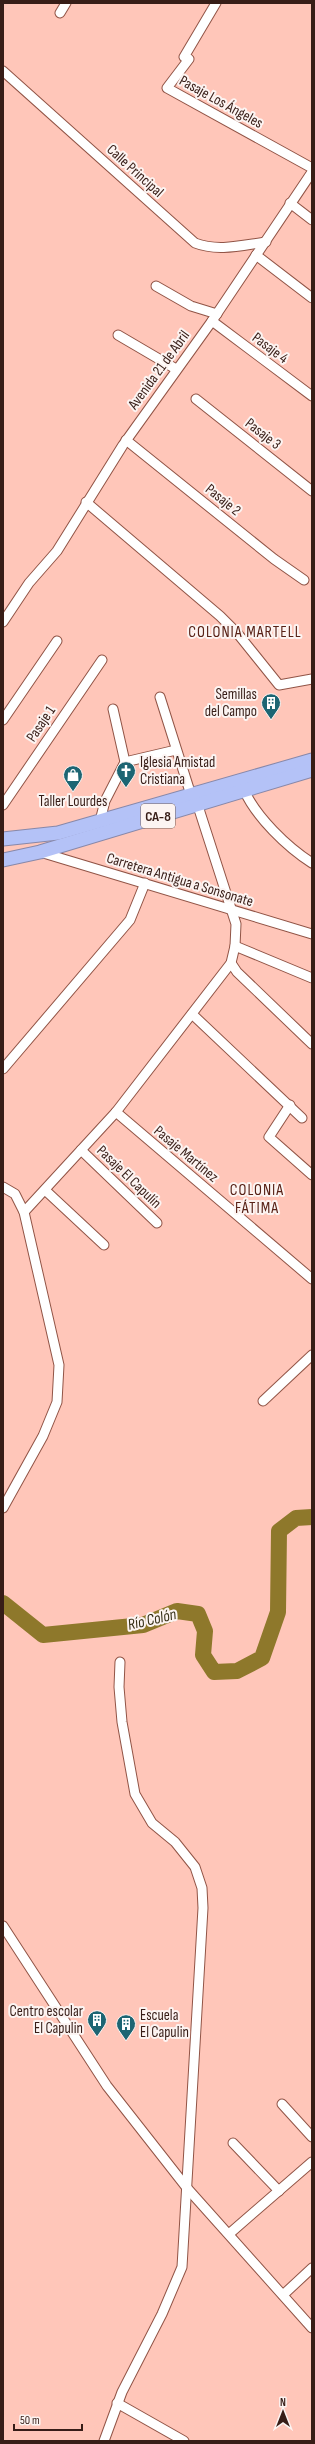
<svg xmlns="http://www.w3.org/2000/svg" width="315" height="2444" viewBox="0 0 315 2444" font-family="'Sofia Sans Condensed',sans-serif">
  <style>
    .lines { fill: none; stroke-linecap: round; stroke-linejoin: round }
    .river { stroke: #8e782b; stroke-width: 16 }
    .minor-casing { stroke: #915446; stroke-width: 11 }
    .highway-casing { stroke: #8888a9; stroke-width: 15 }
    .minor { stroke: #fff; stroke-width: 9 }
    .highway { stroke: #b4c2f7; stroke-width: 13 }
    .labels { text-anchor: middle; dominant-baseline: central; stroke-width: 4; stroke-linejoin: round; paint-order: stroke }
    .shield { fill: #fcf4f2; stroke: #725e59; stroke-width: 1 }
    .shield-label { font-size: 14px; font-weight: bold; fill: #371d17 }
    .street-label { font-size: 15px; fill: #371d17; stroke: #fcf4f2 }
    .poi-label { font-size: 15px; fill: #371d17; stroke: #fcf4f2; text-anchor: end }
    .neighbourhood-label { font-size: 16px; letter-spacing: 1px; fill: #582116; stroke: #fcf4f2 }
    .water-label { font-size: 16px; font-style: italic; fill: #373018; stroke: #fcf4f2 }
  </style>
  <rect width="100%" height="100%" fill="#ffc6b9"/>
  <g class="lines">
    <polyline class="river" points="3,1603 43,1635 143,1625 177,1611 198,1614 205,1631 203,1655 214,1672 237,1671 262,1658 278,1612 279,1531 296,1518 312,1517"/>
    <defs>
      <g id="minor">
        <polyline points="216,3 184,57 189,59 167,88 312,168"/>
        <polyline points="60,13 66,3"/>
        <path d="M3,71L195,243C218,252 243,245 266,242"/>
        <polyline points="290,203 312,220"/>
        <polyline points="256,255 312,298"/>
        <polyline points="156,286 191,306 217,314"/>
        <polyline points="212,321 312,396"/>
        <polyline points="118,335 176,369"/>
        <polyline points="196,399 312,491"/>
        <polyline points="126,440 274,559 304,580"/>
        <polyline points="86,502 220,616 238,634 279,685 312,679"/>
        <polyline points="3,622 29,583 57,551 123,445 212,321 312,172"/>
        <polyline points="160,697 191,795"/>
        <polyline points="3,720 57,641"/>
        <polyline points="125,762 176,750"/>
        <path d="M244,790C256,817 287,847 312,863"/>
        <polyline points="3,805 102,660"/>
        <polyline points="100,821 105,801 125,762 113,709"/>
        <polyline points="40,852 312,934"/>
        <polyline points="235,946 312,978"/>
        <polyline points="231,963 237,972 312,1044"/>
        <polyline points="192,1014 302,1118"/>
        <polyline points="3,1069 130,920 145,883"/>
        <polyline points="290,1105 269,1137 312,1175"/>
        <polyline points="116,1112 312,1279"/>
        <polyline points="81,1150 157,1223"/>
        <polyline points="3,1187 15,1194 24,1212 59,1365 57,1402 43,1436 3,1508"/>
        <polyline points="45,1190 104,1245"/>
        <polyline points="24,1212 116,1112 231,963 235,946 236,924 197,803"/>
        <polyline points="263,1401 312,1355"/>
        <polyline points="3,1926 107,2086 187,2188 312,2328"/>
        <polyline points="282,2104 312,2137"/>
        <polyline points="233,2143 279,2191"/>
        <polyline points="229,2234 312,2162"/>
        <polyline points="283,2295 312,2268"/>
        <polyline points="117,2403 184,2441"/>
        <polyline points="104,2441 122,2392 162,2314 182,2267 203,1908 202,1888 195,1867 175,1842 152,1823 135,1794 122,1722 119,1687 120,1662"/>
      </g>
      <g id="highway">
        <polyline points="3,839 58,833 312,760"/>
        <polyline points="3,860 40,852 312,770"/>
      </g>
    </defs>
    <use href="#minor" class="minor-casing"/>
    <use href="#highway" class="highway-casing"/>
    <use href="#minor" class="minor"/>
    <use href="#highway" class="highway"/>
  </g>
  <defs>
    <symbol id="building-pin" viewBox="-11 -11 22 30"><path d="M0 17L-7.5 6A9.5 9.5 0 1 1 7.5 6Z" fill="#1d6573" stroke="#fcf4f2"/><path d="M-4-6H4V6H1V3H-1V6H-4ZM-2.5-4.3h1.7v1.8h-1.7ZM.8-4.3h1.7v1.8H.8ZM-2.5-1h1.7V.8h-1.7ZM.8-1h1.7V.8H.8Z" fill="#fff"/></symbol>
    <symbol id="church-pin" viewBox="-11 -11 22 30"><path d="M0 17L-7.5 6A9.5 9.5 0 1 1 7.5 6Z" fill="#1d6573" stroke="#fcf4f2"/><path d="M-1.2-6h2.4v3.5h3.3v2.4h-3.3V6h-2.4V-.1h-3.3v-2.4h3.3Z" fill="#fff"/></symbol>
    <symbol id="shop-pin" viewBox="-11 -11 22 30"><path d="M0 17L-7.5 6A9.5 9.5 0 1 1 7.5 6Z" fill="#1d6573" stroke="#fcf4f2"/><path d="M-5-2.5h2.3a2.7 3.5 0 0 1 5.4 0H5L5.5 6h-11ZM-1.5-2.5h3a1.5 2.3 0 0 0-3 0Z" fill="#fff"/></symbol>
  </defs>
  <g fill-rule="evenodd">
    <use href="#building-pin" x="260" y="692" width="22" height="30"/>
    <use href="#church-pin" x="115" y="760" width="22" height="30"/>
    <use href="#shop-pin" x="62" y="764" width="22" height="30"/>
    <use href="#building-pin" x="86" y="2009" width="22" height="30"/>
    <use href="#building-pin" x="115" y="2013" width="22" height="30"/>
  </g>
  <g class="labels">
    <rect class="shield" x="141" y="804" width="34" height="24" rx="3"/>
    <g class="shield-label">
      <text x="158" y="816">CA-8</text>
    </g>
    <g class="street-label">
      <text transform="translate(221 102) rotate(29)">Pasaje Los Ángeles</text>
      <text transform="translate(135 171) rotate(42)">Calle Principal</text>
      <text transform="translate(270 348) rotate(37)">Pasaje 4</text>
      <text transform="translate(159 370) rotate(-54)">Avenida 21 de Abril</text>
      <text transform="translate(263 434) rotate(38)">Pasaje 3</text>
      <text transform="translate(223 500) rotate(39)">Pasaje 2</text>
      <text transform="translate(41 724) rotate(-56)">Pasaje 1</text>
      <text transform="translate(180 880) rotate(17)">Carretera Antigua a Sonsonate</text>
      <text transform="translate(186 1154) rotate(40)">Pasaje Martínez</text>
      <text transform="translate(129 1177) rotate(44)">Pasaje El Capulín</text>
    </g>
    <g class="poi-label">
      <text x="257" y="694">Semillas<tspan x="257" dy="17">del Campo</tspan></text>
      <text x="140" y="762" text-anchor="start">Iglesia Amistad<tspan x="140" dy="17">Cristiana</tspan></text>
      <text x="73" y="801" text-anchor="middle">Taller Lourdes</text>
      <text x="83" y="2011">Centro escolar<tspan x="83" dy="17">El Capulin</tspan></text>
      <text x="140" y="2015" text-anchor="start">Escuela<tspan x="140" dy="17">El Capulin</tspan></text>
    </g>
    <g class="neighbourhood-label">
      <text x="245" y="632">COLONIA MARTELL</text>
      <text x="257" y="1190">COLONIA<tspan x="257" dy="18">FÁTIMA</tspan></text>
    </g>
    <g class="water-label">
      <text transform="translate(152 1620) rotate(-13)">Río Colón</text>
    </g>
  </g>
  <rect width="315" height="2444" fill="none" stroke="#371d17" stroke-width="8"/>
  <g transform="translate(283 2412)" stroke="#fcf4f2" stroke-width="3" paint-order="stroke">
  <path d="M0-3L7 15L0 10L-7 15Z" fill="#371d17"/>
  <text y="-6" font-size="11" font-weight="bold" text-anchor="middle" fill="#371d17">N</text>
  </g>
  <path d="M14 2424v6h68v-6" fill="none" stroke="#371d17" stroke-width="2"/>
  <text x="20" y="2424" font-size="12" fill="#371d17" stroke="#fcf4f2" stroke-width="3" paint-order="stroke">50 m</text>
</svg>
